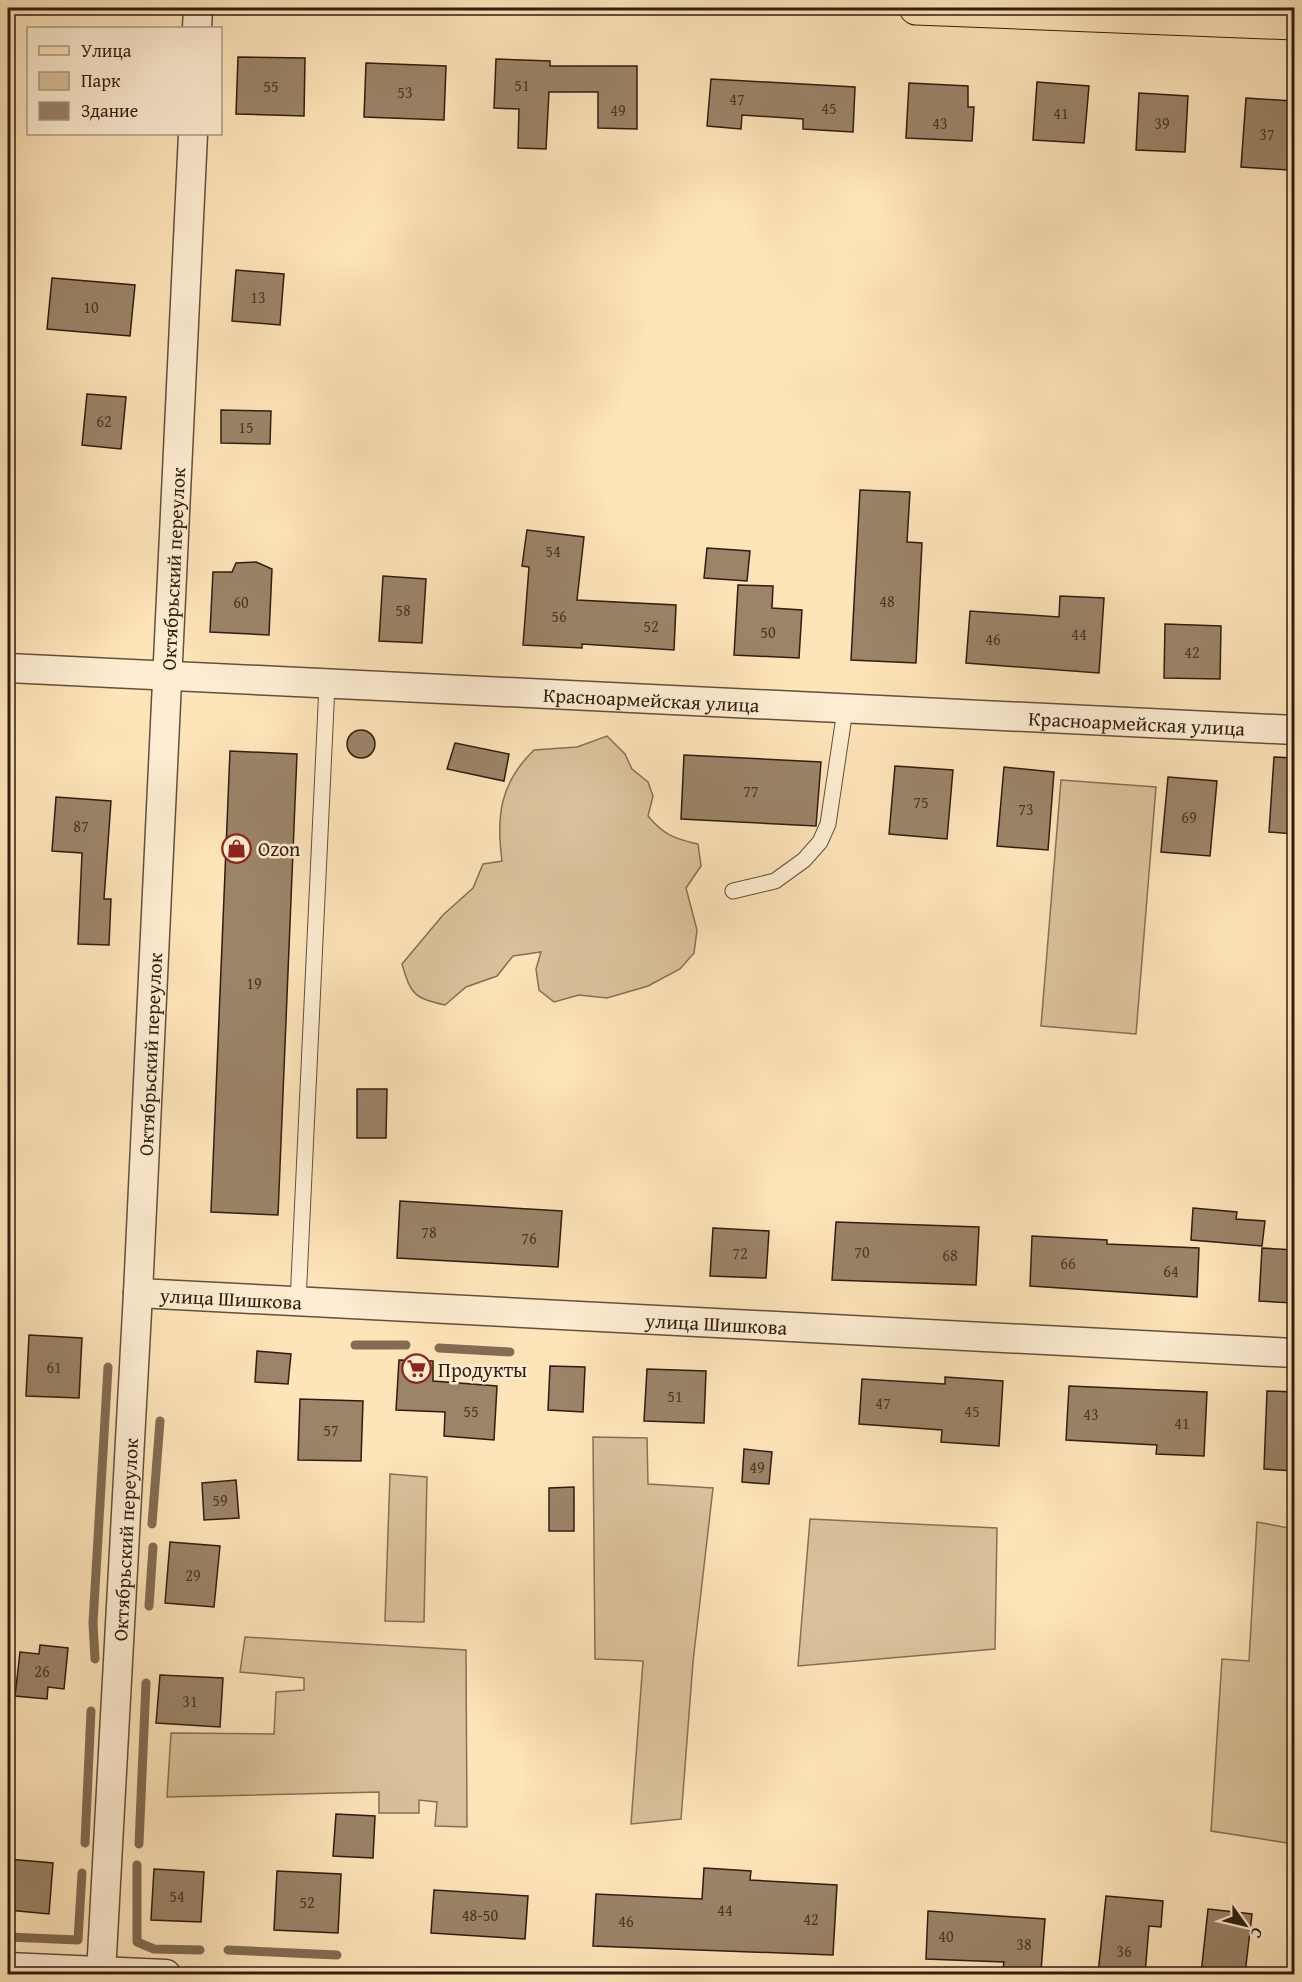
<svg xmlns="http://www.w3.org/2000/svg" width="1302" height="1982" viewBox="0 0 1302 1982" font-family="'Gentium Book Plus',serif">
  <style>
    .green { fill: #dbc29c; stroke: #867056; stroke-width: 1.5 }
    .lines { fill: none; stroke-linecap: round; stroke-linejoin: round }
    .stream { stroke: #826c54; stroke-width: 9 }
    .building { fill: #9b8468; stroke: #301d11; stroke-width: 1.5 }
    .lane-casing { stroke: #644f3b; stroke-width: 17 }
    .street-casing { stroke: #644f3b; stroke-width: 31 }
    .primary-casing { stroke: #301d11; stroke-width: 35 }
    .lane { stroke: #feedd2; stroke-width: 15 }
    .street { stroke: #feedd2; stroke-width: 28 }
    .primary { stroke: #fee4b9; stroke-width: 33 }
    .labels { text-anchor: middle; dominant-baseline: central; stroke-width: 5; stroke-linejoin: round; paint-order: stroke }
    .number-label { font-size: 16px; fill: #4b3727 }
    .street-label { font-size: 20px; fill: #301d11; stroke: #feedd2 }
    .poi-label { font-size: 20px; fill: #301d11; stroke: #feedd2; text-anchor: start }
  </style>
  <rect width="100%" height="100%" fill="#fee4b9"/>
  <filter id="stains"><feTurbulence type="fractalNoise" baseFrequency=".00333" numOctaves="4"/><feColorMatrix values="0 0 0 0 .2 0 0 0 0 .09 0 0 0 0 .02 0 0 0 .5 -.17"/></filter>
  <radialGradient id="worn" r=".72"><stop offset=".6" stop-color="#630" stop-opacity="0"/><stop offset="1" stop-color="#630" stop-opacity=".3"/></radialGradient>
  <g class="green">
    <path d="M607,736L625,754L632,769L648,782L653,796L648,816C663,834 674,839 698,844L701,866L686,888L697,930L694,953L680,969L648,986L607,998L579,995L554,1002L539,990L536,969L541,952L513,956L497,976L466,987L445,1005C414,998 411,995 402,964L443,915L473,888L483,864L502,861C496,816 500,783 534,750L577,747Z"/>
    <polygon points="1061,780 1156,787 1136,1034 1041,1026"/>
    <polygon points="593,1437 647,1438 648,1484 713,1488 693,1662 681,1819 631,1824 643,1661 595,1659"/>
    <polygon points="390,1474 427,1477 424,1622 385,1621"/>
    <polygon points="810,1519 997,1528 995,1649 798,1666"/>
    <polygon points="1257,1522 1294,1529 1294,1844 1211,1831 1222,1659 1249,1661"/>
    <polygon points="245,1637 466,1650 467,1827 435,1826 437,1802 419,1800 419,1813 379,1813 379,1792 167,1797 171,1733 274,1734 276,1692 304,1690 304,1678 240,1672"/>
  </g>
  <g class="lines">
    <g class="stream">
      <polyline points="355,1345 406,1345"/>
      <polyline points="439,1348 510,1352"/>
      <polyline points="152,1524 160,1421"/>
      <polyline points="149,1606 153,1547"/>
      <polyline points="95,1659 93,1623 108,1367"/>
      <polyline points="85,1843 91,1711"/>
      <polyline points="139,1844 146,1683"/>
      <polyline points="137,1865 137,1942 154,1949 200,1950"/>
      <polyline points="8,1937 78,1940 82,1873"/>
      <polyline points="228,1950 337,1955"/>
    </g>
  </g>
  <g class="building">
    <polygon points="238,57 305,58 304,116 236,114"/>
    <polygon points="496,59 550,61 550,66 637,66 637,129 598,128 598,92 549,92 546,149 518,148 519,109 494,108"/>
    <polygon points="366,63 446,66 444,120 364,117"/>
    <polygon points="711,79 855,87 853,132 803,129 803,119 742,115 741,129 707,126"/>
    <polygon points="1037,82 1089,86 1084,143 1033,140"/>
    <polygon points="909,83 968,86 968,107 974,107 972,141 906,138"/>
    <polygon points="1139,93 1188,96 1185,152 1136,150"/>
    <polygon points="1246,98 1292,101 1288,170 1241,167"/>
    <polygon points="236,270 284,274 280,325 232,321"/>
    <polygon points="52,278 135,285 130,336 47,329"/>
    <polygon points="87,394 126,397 121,449 82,445"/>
    <polygon points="221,410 271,411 270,444 221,443"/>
    <polygon points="860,490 910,492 907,542 922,543 916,663 851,660"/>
    <polygon points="527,530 584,537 577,600 676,605 674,650 582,644 582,648 523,645 529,567 522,566"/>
    <polygon points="707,548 750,551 747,581 704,578"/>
    <polygon points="256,562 272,569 269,635 210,632 213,572 232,572 236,563"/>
    <polygon points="383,576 426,579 422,643 379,641"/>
    <polygon points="738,585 773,586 772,608 802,610 799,658 734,655"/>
    <polygon points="1060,596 1104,598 1099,673 966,663 970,611 1059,617"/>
    <polygon points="1165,624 1221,626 1220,679 1164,678"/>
    <circle cx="361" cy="744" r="14"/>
    <polygon points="455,743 509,754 504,781 447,769"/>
    <polygon points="230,751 297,754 278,1215 211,1212"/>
    <polygon points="684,755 821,762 816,826 681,819"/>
    <polygon points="1274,757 1294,758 1294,834 1269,832"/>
    <polygon points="895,766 953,770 947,839 889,834"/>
    <polygon points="1004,767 1054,772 1048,850 997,846"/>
    <polygon points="1168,777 1217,781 1210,856 1161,852"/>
    <polygon points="56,797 111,801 104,899 111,899 109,945 78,944 82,853 52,851"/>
    <polygon points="357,1089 387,1089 386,1138 357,1138"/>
    <polygon points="400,1201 562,1211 558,1267 397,1258"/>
    <polygon points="1193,1208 1237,1212 1236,1219 1265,1221 1262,1246 1191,1240"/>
    <polygon points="836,1222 979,1227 976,1285 832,1280"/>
    <polygon points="713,1228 769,1231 766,1278 710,1276"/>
    <polygon points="1032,1236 1107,1240 1107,1244 1199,1248 1197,1297 1030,1286"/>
    <polygon points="1262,1248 1294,1250 1294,1303 1259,1301"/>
    <polygon points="29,1335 82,1338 79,1398 26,1396"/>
    <polygon points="257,1351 291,1354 288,1384 255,1382"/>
    <polygon points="399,1360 433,1361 433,1381 497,1386 494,1440 444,1436 445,1412 396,1410"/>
    <polygon points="550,1366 585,1367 583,1412 548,1410"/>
    <polygon points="647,1369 706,1371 704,1423 644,1421"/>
    <polygon points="945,1377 1003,1381 999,1446 941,1442 942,1430 859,1424 862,1379 945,1384"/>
    <polygon points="1069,1386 1207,1392 1204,1456 1156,1454 1157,1445 1066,1440"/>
    <polygon points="1267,1391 1294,1392 1294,1471 1264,1469"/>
    <polygon points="300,1399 363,1401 361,1461 298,1460"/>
    <polygon points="744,1449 772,1452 769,1484 742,1482"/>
    <polygon points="236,1480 239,1518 204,1520 202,1483"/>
    <polygon points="574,1487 574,1531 549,1531 549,1488"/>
    <polygon points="170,1542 220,1546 214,1607 165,1603"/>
    <polygon points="40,1645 68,1648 64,1689 48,1687 47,1699 15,1696 20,1652 39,1654"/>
    <polygon points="160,1675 223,1678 220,1727 156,1723"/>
    <polygon points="336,1814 375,1816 373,1858 333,1856"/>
    <polygon points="8,1859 53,1863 49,1914 8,1910"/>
    <polygon points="704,1868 751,1871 750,1880 837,1885 833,1955 593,1946 596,1894 702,1899"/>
    <polygon points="154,1869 204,1872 201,1922 151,1920"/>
    <polygon points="277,1871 341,1874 338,1933 274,1930"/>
    <polygon points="434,1890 528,1896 525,1939 431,1933"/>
    <polygon points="1106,1896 1163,1901 1161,1927 1149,1926 1145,1974 1098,1974"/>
    <polygon points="1208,1909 1252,1914 1245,1974 1201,1974"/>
    <polygon points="928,1911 1045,1919 1041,1971 1003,1968 1004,1962 926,1959"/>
  </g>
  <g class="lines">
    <defs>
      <g id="lane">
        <polyline points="733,891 775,881 804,860 820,842 828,824 845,710"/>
        <polyline points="298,1302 327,685"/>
      </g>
      <g id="street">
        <polyline points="197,28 198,8"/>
        <path id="s1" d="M8,668L1294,730"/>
        <path id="s2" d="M138,1293L1294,1353"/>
        <polyline points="8,1967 166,1974"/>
        <path id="s3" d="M101,1974L138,1293L193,134"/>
      </g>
      <polyline id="primary" points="916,8 1294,23"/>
    </defs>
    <use href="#lane" class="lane-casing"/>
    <use href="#street" class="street-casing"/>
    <use href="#primary" class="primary-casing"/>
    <use href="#lane" class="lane"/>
    <use href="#street" class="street"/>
    <use href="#primary" class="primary"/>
  </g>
  <defs>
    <symbol id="shop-ring" viewBox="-11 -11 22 22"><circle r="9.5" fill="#feedd2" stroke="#8f2418" stroke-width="1.5"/><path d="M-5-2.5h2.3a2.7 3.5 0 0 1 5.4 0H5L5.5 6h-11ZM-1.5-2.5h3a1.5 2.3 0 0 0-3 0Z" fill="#8f2418"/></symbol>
    <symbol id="supermarket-ring" viewBox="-11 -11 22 22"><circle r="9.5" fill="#feedd2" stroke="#8f2418" stroke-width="1.5"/><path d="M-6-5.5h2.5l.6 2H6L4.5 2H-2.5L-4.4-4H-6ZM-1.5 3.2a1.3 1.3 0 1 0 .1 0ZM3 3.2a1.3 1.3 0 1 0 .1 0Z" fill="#8f2418"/></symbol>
  </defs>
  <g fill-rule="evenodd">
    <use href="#shop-ring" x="220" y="832" width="33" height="33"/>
    <use href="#supermarket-ring" x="400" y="1352" width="33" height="33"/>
  </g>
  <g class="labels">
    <g class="number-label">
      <text x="522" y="85">51</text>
      <text x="271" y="86">55</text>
      <text x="405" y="92">53</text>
      <text x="737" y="99">47</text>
      <text x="829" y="108">45</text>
      <text x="618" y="110">49</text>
      <text x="1061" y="113">41</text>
      <text x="940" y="123">43</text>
      <text x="1162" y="123">39</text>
      <text x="1267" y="134">37</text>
      <text x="258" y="297">13</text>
      <text x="91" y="307">10</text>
      <text x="104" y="421">62</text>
      <text x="246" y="427">15</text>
      <text x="553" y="551">54</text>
      <text x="887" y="601">48</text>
      <text x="241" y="602">60</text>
      <text x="403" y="610">58</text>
      <text x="559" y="616">56</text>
      <text x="651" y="626">52</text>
      <text x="768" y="632">50</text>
      <text x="1079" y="634">44</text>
      <text x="993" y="639">46</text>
      <text x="1192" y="652">42</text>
      <text x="751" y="791">77</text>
      <text x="921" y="802">75</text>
      <text x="1026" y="809">73</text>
      <text x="1189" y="817">69</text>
      <text x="81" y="826">87</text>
      <text x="254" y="983">19</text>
      <text x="429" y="1232">78</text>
      <text x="529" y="1238">76</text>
      <text x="862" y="1252">70</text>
      <text x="740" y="1253">72</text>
      <text x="950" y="1255">68</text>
      <text x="1068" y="1263">66</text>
      <text x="1171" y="1271">64</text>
      <text x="54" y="1367">61</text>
      <text x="675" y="1396">51</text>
      <text x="883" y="1403">47</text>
      <text x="471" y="1411">55</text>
      <text x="972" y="1411">45</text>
      <text x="1091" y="1414">43</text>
      <text x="1182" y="1423">41</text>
      <text x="331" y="1430">57</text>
      <text x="757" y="1467">49</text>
      <text x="220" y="1500">59</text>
      <text x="193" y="1575">29</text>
      <text x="42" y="1671">26</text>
      <text x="190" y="1701">31</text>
      <text x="177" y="1896">54</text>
      <text x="307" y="1902">52</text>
      <text x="725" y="1910">44</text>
      <text x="480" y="1915">48-50</text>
      <text x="811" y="1919">42</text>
      <text x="626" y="1921">46</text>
      <text x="946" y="1936">40</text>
      <text x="1024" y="1944">38</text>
      <text x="1124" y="1951">36</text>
    </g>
    <g class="street-label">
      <text stroke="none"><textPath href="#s3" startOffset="1407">Октябрьский переулок</textPath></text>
      <text stroke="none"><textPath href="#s1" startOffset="644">Красноармейская улица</textPath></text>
      <text stroke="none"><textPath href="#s1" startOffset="1130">Красноармейская улица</textPath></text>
      <text stroke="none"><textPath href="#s3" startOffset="921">Октябрьский переулок</textPath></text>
      <text stroke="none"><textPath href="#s2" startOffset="93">улица Шишкова</textPath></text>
      <text stroke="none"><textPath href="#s2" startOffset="579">улица Шишкова</textPath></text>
      <text stroke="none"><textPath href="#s3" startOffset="435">Октябрьский переулок</textPath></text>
    </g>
    <g class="poi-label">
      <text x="258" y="848">Ozon</text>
      <text x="438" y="1369">Продукты</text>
    </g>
  </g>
  <rect width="1302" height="1982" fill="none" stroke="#fee4b9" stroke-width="30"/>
  <rect x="9" y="9" width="1284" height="1964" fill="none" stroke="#301d11" stroke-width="3"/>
  <rect x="15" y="15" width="1272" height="1952" fill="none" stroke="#301d11" stroke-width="1.5"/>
  <rect x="27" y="27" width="195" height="108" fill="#feedd2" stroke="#ac9a85" stroke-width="1.5"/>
  <rect x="39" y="46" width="30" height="9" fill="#fee4b9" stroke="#ac9a85" stroke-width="1.5"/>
  <text x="81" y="57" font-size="18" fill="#301d11">Улица</text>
  <rect x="39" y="72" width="30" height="18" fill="#dbc29c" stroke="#ac9a85" stroke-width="1.5"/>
  <text x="81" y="87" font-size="18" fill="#301d11">Парк</text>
  <rect x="39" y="102" width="30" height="18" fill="#9b8468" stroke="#ac9a85" stroke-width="1.5"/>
  <text x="81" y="117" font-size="18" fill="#301d11">Здание</text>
  <g transform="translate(1245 1925) rotate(124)" stroke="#feedd2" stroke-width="4.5" paint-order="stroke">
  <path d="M0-4.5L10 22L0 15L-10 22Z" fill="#301d11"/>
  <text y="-9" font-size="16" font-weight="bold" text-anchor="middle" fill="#301d11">С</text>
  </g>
  <rect width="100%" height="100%" filter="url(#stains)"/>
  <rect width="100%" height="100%" fill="url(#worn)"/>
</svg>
